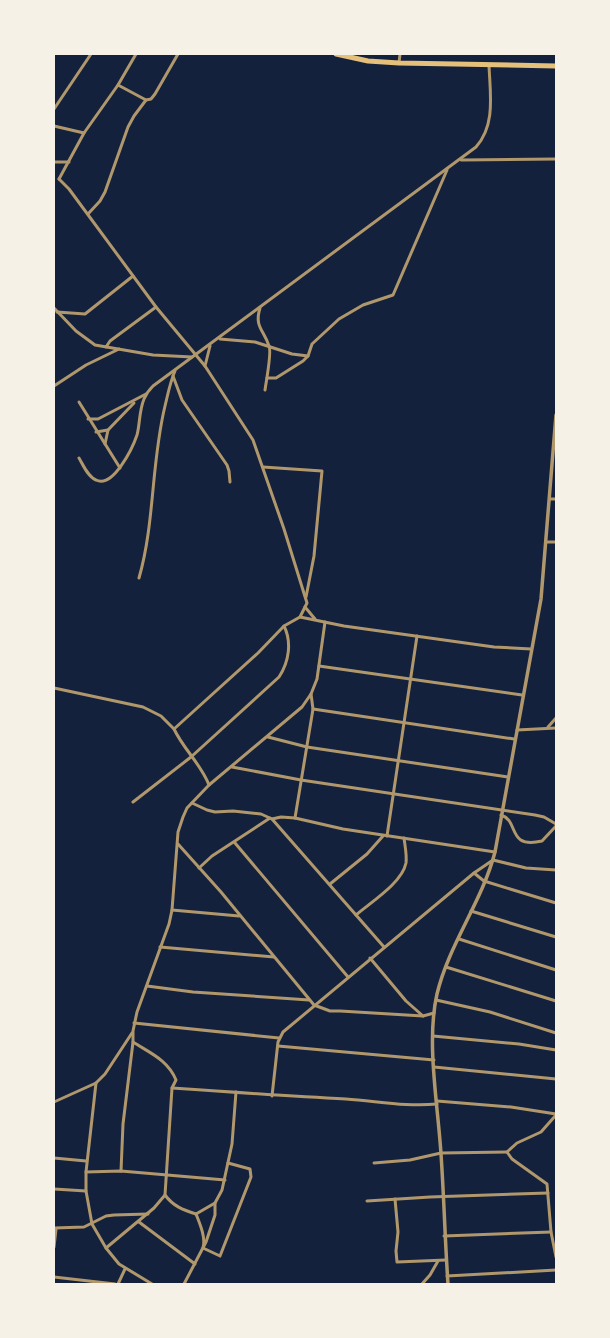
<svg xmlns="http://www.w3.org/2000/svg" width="610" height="1338" viewBox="0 0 610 1338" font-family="Karla,sans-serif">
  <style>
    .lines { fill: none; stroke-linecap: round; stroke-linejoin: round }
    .minor { stroke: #b1986c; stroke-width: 3 }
    .tertiary { stroke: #b1986c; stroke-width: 3.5 }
    .trunk { stroke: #e5c07b; stroke-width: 5 }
  </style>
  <rect width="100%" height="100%" fill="#14213d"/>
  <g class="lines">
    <g class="minor">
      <polyline points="399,63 400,54"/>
      <polyline points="118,85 146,100"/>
      <polyline points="54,109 91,54"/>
      <polyline points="54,126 84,133"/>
      <polyline points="461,160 556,159"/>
      <polyline points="54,162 69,162"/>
      <polyline points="59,179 84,133 118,85 136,54"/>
      <polyline points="88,214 100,201 105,192 128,127 134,116 146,100 151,99 155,94 178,54"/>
      <polyline points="54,308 76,331 95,345 153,355 192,357"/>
      <path d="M260,308C254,327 264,330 269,346C272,352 266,382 265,390"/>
      <polyline points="57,312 85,314 133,276"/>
      <polyline points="220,339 255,342 292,354 308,356"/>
      <polyline points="106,347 110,341 156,307"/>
      <polyline points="205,366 210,346"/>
      <polyline points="173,376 182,400 227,465 229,471 230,482"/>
      <polyline points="267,378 276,378 303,361 308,356 312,344 339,319 363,305 393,295 447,170"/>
      <polyline points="54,386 86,365 119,349"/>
      <polyline points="79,402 120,468"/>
      <polyline points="88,419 98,419 146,394"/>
      <polyline points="96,432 108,430"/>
      <polyline points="105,444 108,430 134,403"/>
      <path d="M79,458C83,465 88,477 96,480C113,489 133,447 137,435C140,424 139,411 144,399C146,394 149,390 153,386L476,147C496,125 490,93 489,65"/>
      <polyline points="263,467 322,471 314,556 306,597"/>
      <polyline points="550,499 556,499"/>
      <polyline points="547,542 556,542"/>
      <path d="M139,578C155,522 151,463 165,406C168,394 170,382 175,371"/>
      <polyline points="305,607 315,619"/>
      <polyline points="300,617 344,626 494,647 531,649"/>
      <polyline points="319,666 522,695"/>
      <polyline points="54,688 143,707 161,716 174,729 258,653 284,626 300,617 307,603 284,529 253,440 205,366 156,307 69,189 59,179"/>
      <polyline points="313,709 514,739"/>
      <polyline points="548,727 556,718"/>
      <path d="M174,729C184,750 201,764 209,785"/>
      <polyline points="517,730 556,728"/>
      <polyline points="268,737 307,747 508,777"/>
      <polyline points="232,767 301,780 535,815 544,817 556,824"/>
      <path d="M133,802L191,757L279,677C289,662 292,642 284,626"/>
      <polyline points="192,803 207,810 215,812 233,811 261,814 272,819 281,817 295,818 343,829 495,852"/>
      <path d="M501,815C520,821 506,849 542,841L556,826"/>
      <polyline points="295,818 313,709 311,694 317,679 325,622"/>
      <polyline points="272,819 384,947"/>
      <polyline points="387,836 417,636"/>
      <polyline points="235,843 348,977"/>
      <polyline points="178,844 221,892 314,1005 330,1011 340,1011 423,1016 434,1013"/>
      <polyline points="199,868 212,856 270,818"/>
      <polyline points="474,873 484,881 556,903"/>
      <polyline points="330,884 367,854 383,836"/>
      <polyline points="172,910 239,916"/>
      <polyline points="471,911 556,937"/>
      <path d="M356,915C371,902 402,883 406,863C407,855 405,846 404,838"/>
      <polyline points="459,939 556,970"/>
      <polyline points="160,947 274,957"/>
      <polyline points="370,958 406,1001 423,1016"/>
      <polyline points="446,967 556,1001"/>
      <polyline points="147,986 193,992 309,1000"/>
      <polyline points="436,1000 490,1012 556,1033"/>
      <polyline points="134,1023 279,1038"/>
      <polyline points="433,1036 519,1044 556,1050"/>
      <path d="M133,1042C150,1053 168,1060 176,1080L172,1088L165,1195C173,1206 183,1210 196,1214L215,1203"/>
      <polyline points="278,1046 434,1060"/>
      <polyline points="434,1067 556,1079"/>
      <polyline points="96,1083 86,1172 86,1191 92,1224 106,1248 119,1264 152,1284"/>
      <path d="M172,1088C230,1092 288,1096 346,1099C377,1101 406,1107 437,1104"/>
      <polyline points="272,1096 278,1042 283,1032 474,873 493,860 526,868 556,870"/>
      <polyline points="437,1101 511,1107 556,1114"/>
      <polyline points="54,1102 96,1083 105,1074 132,1033"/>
      <polyline points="556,1115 541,1132 517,1143 507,1152 512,1159 547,1184 551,1232 556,1257"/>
      <polyline points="54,1158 86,1161"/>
      <polyline points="374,1163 410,1160 441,1153 507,1152"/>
      <polyline points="121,1171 123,1124 133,1042 133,1031 137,1012 169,924 172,910 178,832 183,817 187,808 209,785 302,707 311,694"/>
      <polyline points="86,1172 121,1171 225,1180"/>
      <polyline points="54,1189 86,1191"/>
      <polyline points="395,1199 398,1232 396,1251 397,1262 446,1260"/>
      <polyline points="367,1201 430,1197 548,1193"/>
      <path d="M196,1214C200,1224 206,1238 203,1248L220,1256L251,1177L250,1169L228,1163"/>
      <polyline points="139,1222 195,1264"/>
      <polyline points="54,1228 84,1227 106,1216 114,1215 148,1214"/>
      <polyline points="444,1236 551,1232"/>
      <polyline points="54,1247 56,1229"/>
      <polyline points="106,1248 154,1208 165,1195"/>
      <polyline points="447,1276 556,1270"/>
      <polyline points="54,1277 115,1284"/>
      <polyline points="118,1284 125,1269"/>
      <polyline points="184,1284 206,1242 215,1215 215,1203 222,1190 232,1144 236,1092"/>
      <polyline points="422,1284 430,1275 438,1261"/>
    </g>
    <path class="tertiary" d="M448,1284C445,1241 444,1197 441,1154C438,1105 426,1042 437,994C449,944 482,902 495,852L541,599L556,415"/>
    <polyline class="trunk" points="336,54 368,61 399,63 556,66"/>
  </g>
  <rect width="610" height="1338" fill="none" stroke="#f6f1e7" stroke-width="110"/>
</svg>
